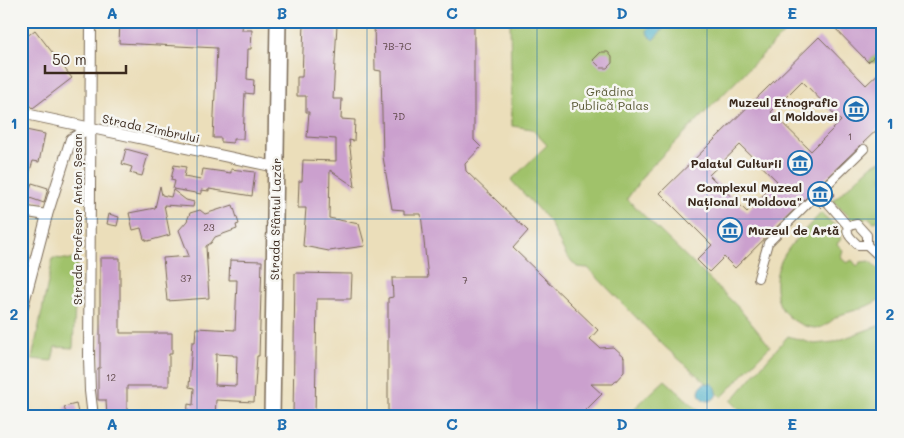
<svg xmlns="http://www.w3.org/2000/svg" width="904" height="438" viewBox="0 0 904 438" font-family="Mali,sans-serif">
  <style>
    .green { fill: #a0c26b; stroke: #6e7644 }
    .water { fill: #46aec6; stroke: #406c72 }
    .building { fill: #cba0ce; fill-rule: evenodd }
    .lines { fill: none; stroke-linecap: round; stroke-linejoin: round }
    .pedestrian-tunnel { stroke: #c8ba9b; stroke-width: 8; stroke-dasharray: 8 4; stroke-linecap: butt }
    .pedestrian-casing { stroke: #796955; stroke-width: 10 }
    .minor-casing { stroke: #796955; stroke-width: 12 }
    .secondary-casing { stroke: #796955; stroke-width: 18 }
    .pedestrian { stroke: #fff; stroke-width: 8 }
    .minor { stroke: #fff; stroke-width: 10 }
    .secondary { stroke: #fff; stroke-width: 15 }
    .grid { fill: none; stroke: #1f6fb2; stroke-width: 1; stroke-opacity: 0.55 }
    .labels { text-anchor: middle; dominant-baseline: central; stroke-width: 5; stroke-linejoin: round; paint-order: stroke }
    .number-label { font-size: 10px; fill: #5f484a }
    .park-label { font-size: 12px; fill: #595835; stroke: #f6f6f2 }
    .poi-label { font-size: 12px; font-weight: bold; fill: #3b2a1e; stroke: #f6f6f2; text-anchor: end }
    .street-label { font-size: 12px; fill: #3b2a1e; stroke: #f6f6f2 }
    .neatline { fill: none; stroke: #1f6fb2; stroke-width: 2 }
    .grid-label { font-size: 16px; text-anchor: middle; font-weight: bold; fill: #1f6fb2 }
  </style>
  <rect width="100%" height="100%" fill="#f6f6f2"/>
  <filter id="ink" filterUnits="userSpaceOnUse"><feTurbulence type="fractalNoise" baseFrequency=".02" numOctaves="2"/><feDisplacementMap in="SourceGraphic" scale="10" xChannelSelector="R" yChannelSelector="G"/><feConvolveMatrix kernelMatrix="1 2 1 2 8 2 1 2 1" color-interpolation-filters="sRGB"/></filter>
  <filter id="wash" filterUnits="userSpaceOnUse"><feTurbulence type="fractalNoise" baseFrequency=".0096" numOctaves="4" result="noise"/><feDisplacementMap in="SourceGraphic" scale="20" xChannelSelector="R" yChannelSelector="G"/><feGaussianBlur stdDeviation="1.12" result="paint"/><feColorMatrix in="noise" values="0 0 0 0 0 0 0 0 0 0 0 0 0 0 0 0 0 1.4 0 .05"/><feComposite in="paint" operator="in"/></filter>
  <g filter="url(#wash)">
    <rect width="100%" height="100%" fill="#ebdeba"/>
    <g class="green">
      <polygon points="510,21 796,21 646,172 627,199 737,306 770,346 722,397 664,346 588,268 577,267 566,255 549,221 511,180 547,145 532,129 512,126"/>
      <polygon points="882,49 883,63 868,62"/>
      <polygon points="883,160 883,222 881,220 874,222 868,217 864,221 860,218 856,223 833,201 872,165"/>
      <path d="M821,213L842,232L839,236L841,239L837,244L843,250L841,256L843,260L847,263L852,260L857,266L861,262L870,261L883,274V298C876,301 869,306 862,308C855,311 847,312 840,315C832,319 827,327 817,328C805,328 794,322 786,314C779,307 777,298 776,289C773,256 801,235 821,213Z"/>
      <polygon points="53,258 77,260 73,348 55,347 52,361 32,359"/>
      <polygon points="883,324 883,417 776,417 772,413 769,417 747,417 731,401 788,336 814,344 834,342"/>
      <polygon points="665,380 706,417 625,417"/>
    </g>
    <g class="water">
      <polygon points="655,22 664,28 653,40 648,35 647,31 651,24"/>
      <circle cx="708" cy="392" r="9"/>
    </g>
    <g id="blocks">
      <g class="building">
        <polygon points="120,21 243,21 242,30 252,30 251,49 248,49 247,79 254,80 253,94 245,93 243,139 233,139 233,143 221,142 221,138 213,138 217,48 119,43"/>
        <polygon points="374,21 474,21 474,140 481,147 465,164 466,171 528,231 513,248 598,330 590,339 600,348 613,347 624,357 624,372 613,384 591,384 602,394 579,417 388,417 388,298 393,297 392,278 428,278 421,214 404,214 404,210 392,209 383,157 381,71 375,70"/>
        <polygon points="828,21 883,21 883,48 868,62"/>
        <polygon points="304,23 337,24 333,99 342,99 341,119 355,120 354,141 349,140 355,187 330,170 329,218 359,224 365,246 329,251 303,246 306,208 298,208 299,181 302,181 303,160 336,161 336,139 307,137 309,112 306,112 306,96 297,96 297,77 302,77"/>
        <polygon points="35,30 72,78 33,108 21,95 21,41"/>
        <path d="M819,37L866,85L883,69V124L822,182L820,187L822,190L827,192L830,190L835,194L831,198L826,196L823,198L821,203L823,206L821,208L816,203L818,200L816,195L810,194L735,268L724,257L709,272L697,260L712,245L660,193ZM802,81L841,121L811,151L771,112ZM740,145L777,181L747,212L709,175Z"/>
        <polygon points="601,52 608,52 612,57 612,63 607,68 601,68 593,60"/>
        <polygon points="21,129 45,134 39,162 33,161 28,177 21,175"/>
        <polygon points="126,149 148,155 142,176 130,173 132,167 122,164"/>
        <polygon points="174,165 186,167 184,177 201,180 203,169 231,173 231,169 255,172 252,196 209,189 209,191 201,190 201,194 173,189 175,181 171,180"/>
        <polygon points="32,183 48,188 44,203 27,197"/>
        <polygon points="160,186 162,195 171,197 173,190 186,200 194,202 193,207 164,205 170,235 148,241 144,239 141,228 133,230 129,213 155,208"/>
        <polygon points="233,205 239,224 236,225 237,229 215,237 211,243 206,246 209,298 167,301 163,258 189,256 179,230 187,221 190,213 200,210 205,214"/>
        <polygon points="109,214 119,217 117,226 107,224"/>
        <polygon points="100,258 120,258 120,333 172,333 172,354 169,354 169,386 127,386 127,417 107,417 106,400 98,400 98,368 100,368"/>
        <path d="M230,260L262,261L259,356H257L254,402L216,400L215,417H187L188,404L193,405L194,388L189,387L192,342H195L196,328L235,330L237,280H229ZM216,354L233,355V356H237L236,386L215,385Z"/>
        <polygon points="295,273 352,274 351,299 317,299 315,417 293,417"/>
        <polygon points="76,404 79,417 67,417 64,407"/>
      </g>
    </g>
  </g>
  <g filter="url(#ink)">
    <use href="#blocks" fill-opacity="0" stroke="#796955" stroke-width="1"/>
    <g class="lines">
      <polyline class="pedestrian-tunnel" points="812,199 826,186"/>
      <defs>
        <g id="pedestrian">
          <polyline points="826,186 864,149"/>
          <polyline points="827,202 848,226 857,224 867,235 867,245 883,260"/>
          <path d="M848,226C845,234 852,239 858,245H867"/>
          <polyline points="758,278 768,243 812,199"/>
        </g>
        <g id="minor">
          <polyline points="91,21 89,358 90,391 93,417"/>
          <polyline points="21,113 276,167"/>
          <polyline points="21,211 47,215"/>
          <polyline points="21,314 47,215 71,139 90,128"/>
        </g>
        <polyline id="secondary" points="272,417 278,21"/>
      </defs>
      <use href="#pedestrian" class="pedestrian-casing"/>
      <use href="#minor" class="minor-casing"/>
      <use href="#secondary" class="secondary-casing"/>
      <use href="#pedestrian" class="pedestrian"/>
      <use href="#minor" class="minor"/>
      <use href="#secondary" class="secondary"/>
    </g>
  </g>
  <path class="grid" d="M197,21V417M367,21V417M537,21V417M707,21V417M21,219H883"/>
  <defs>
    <symbol id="museum-ring" viewBox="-11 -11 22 22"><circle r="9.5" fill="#f6f6f2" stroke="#1f6fb2" stroke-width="1.5"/><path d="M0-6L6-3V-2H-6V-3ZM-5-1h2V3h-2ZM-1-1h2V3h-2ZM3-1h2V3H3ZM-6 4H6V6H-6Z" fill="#1f6fb2"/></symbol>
  </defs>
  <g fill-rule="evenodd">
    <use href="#museum-ring" x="842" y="95" width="28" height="28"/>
    <use href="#museum-ring" x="786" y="149" width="28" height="28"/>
    <use href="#museum-ring" x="806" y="180" width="28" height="28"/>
    <use href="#museum-ring" x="716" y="216" width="28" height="28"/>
  </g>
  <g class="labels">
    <g class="number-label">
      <text x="397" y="46">7B-7C</text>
      <text x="399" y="116">7D</text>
      <text x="850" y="136">1</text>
      <text x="209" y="227">23</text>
      <text x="186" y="278">37</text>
      <text x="465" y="280">7</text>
      <text x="111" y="377">12</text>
    </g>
    <g class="park-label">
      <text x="610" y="91">Grădina<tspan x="610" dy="14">Publică Palas</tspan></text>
    </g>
    <g class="poi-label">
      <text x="838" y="102">Muzeul Etnografic<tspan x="838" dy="14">al Moldovei</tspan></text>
      <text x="782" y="163">Palatul Culturii</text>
      <text x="802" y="187">Complexul Muzeal<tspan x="802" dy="14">Național "Moldova"</tspan></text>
      <text x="748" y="230" text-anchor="start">Muzeul de Artă</text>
    </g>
    <g class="street-label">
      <text transform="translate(151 128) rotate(12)">Strada Zimbrului</text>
      <text transform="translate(77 219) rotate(-90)">Strada Profesor Anton Șesan</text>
      <text transform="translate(275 219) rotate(-89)">Strada Sfântul Lazăr</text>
    </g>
  </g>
  <rect width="904" height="438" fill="none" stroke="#f6f6f2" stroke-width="55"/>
  <path d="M45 65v8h81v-8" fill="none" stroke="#3b2a1e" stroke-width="2.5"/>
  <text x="52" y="65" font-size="15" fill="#3b2a1e" stroke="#f6f6f2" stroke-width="4" paint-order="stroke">50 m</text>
  <rect x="28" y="28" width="848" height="382" class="neatline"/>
  <g class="grid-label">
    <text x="112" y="19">A</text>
    <text x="282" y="19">B</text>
    <text x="452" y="19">C</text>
    <text x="622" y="19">D</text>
    <text x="792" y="19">E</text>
    <text x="14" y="129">1</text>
    <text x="890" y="129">1</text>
    <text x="14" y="320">2</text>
    <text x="890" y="320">2</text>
    <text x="112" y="430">A</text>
    <text x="282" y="430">B</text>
    <text x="452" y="430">C</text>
    <text x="622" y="430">D</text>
    <text x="792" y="430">E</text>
  </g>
</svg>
